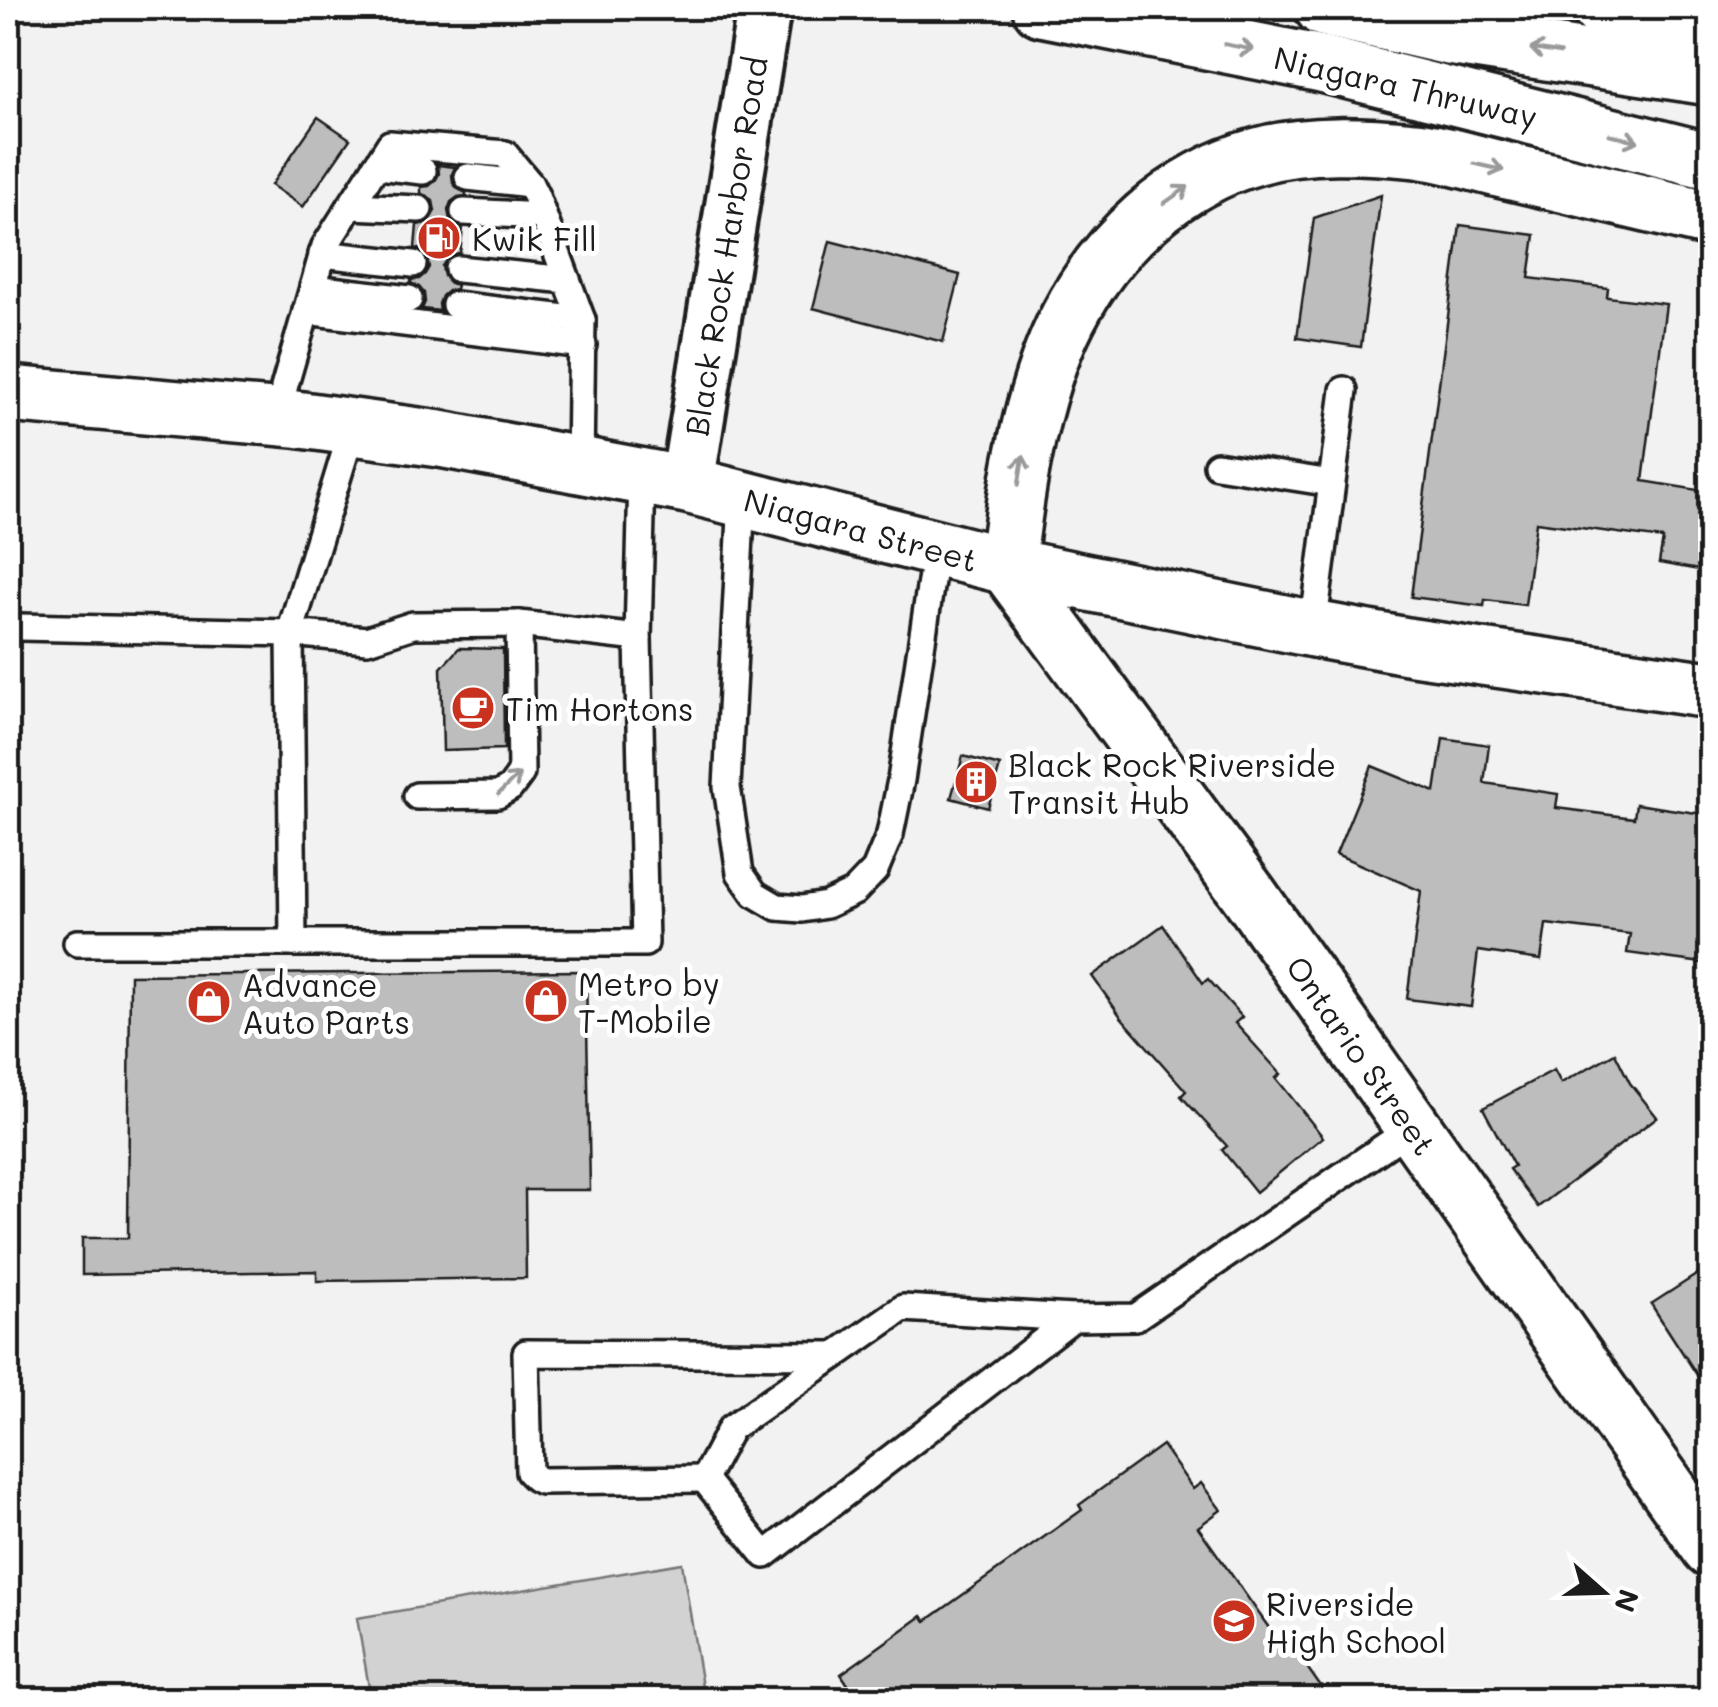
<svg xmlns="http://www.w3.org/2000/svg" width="1718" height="1707" viewBox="0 0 1718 1707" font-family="Mali,sans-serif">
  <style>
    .green { fill: #d2d2d2; stroke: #777; stroke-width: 2.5 }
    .building { fill: #bdbdbd; stroke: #1c1c1c; stroke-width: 2.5 }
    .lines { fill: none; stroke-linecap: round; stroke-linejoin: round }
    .lane-casing { stroke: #1c1c1c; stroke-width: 32 }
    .street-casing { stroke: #1c1c1c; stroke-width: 60 }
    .secondary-casing { stroke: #1c1c1c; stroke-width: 62 }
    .highway-casing { stroke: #1c1c1c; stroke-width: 62 }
    .lane { stroke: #fff; stroke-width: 25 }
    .street { stroke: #fff; stroke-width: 52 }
    .secondary { stroke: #fff; stroke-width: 55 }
    .highway { stroke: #fff; stroke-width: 55 }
    .oneway { stroke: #999 }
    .labels { text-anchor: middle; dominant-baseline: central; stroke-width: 10; stroke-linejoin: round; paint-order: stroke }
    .street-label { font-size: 32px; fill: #1c1c1c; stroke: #fff }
    .poi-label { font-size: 32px; fill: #1c1c1c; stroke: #fff; text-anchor: start }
  </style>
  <rect width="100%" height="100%" fill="#f2f2f2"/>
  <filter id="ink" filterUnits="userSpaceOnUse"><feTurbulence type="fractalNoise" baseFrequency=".01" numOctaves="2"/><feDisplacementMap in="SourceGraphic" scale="20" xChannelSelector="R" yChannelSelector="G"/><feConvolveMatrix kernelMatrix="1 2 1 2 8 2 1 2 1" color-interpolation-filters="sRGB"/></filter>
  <g filter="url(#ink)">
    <polygon class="green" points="682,1563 704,1699 371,1699 357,1618"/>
    <g class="building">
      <polygon points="318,117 350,139 303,207 271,185"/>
      <polygon points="438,165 455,167 452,174 453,183 458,189 466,193 466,196 458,197 451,202 448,210 450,220 456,226 463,228 460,253 450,255 442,266 444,276 449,283 457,285 456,289 448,291 442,296 439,304 440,311 422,309 425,302 424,293 419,287 411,283 411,280 419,279 425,274 429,267 427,257 422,250 415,248 417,225 427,223 435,211 433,201 421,193 421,187 429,186 435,181 439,174"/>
      <polygon points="1381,195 1361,347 1297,338 1314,218"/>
      <polygon points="1460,225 1535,235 1529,278 1608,288 1607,297 1666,304 1643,481 1710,492 1710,572 1659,563 1663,539 1536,522 1525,605 1485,600 1484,606 1411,597"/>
      <polygon points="830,241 960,275 943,342 813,308"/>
      <polygon points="459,648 503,649 504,749 443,751 441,668"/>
      <polygon points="1443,738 1489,745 1484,783 1558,794 1556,808 1634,818 1636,804 1710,815 1710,964 1627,953 1630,934 1546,924 1541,960 1478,951 1471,1007 1407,999 1421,891 1336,854 1372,766 1435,792"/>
      <polygon points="963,756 1000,766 988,808 951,798"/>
      <polygon points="1163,925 1203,983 1208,979 1242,1017 1235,1023 1281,1074 1276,1078 1323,1137 1256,1192 1222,1150 1227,1146 1181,1096 1186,1091 1121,1017 1092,976"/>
      <polygon points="586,971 590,1190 525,1190 526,1278 317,1281 317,1271 82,1275 82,1238 128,1238 130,975"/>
      <polygon points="1615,1053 1630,1083 1657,1117 1538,1207 1509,1169 1514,1166 1483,1108 1554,1070 1561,1083"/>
      <polygon points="1710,1266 1710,1395 1651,1304"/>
      <polygon points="1162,1445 1193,1489 1201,1483 1221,1510 1198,1527 1281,1645 1288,1640 1330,1700 858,1700 841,1674 922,1616 926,1621 1082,1510 1079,1505"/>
    </g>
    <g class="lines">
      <defs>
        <g id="lane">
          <polyline points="378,166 423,171"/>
          <polyline points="468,177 530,184"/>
          <polyline points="351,206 419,209"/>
          <polyline points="464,212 543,216"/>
          <polyline points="322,254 413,264"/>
          <polyline points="458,269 567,280"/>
          <polyline points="313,288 409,299"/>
          <polyline points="455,305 582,320"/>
          <polyline points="306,311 583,345"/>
          <polyline points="282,418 284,388 325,246 390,144 505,154 530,184 536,196 582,320 580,465"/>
          <polyline points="1217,465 1331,483"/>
          <polyline points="742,497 727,787 740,873 755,894 777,907 802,909 826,905 854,892 875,870 890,834 901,780 936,548"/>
          <polyline points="19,627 290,633 353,427"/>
          <polyline points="1313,629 1344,390"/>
          <polyline points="417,796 498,795 510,788 521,773 519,624"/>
          <polyline points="77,943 645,943 638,638 642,476"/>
          <polyline points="293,943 290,633 367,640 413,625 519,624 638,638"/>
          <polyline points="704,1479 731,1428 903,1308 1073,1318 1136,1317 1413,1127"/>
          <polyline points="704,1479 541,1481 535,1478 529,1472 526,1353 835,1355"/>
          <polyline points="704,1479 765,1555 1073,1318"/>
        </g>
        <polyline id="street" points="687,485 764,8"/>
        <g id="secondary">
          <polyline points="8,394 295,419 440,439 687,485 1007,566 1313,629 1413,647 1710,690"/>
          <polyline points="1007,566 1250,896 1710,1548"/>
        </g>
        <g id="highway">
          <polyline points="1041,8 1322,64 1710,161"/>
          <polyline points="1323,8 1449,37 1710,77"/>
          <polyline points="1600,8 1671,29 1710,67"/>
          <path d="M1007,566C1012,529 1016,491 1024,454C1033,409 1047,359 1068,318C1107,242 1175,179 1258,156C1308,142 1365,145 1416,150C1448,154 1480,165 1512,172C1578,188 1644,203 1710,219"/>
        </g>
      </defs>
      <use href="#lane" class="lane-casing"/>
      <use href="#street" class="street-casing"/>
      <use href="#secondary" class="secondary-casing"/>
      <use href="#highway" class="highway-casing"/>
      <use href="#lane" class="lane"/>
      <use href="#street" class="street"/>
      <use href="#secondary" class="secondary"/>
      <use href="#highway" class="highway"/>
    </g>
    <defs><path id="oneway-shaft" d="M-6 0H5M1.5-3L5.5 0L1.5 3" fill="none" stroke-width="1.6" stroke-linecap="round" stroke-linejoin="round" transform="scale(2.5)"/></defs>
    <g class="oneway">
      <use href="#oneway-shaft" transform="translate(1239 47) rotate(11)"/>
      <use href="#oneway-shaft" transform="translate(1545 51) rotate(-171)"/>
      <use href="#oneway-shaft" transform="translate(1624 138) rotate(14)"/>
      <use href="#oneway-shaft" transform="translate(1489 167) rotate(13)"/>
      <use href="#oneway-shaft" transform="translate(1176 195) rotate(-35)"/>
      <use href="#oneway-shaft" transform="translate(1021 470) rotate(-81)"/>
      <use href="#oneway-shaft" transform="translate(509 784) rotate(-44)"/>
    </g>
  </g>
  <defs>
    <symbol id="fuel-disc" viewBox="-11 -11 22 22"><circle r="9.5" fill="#c8321e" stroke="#fff"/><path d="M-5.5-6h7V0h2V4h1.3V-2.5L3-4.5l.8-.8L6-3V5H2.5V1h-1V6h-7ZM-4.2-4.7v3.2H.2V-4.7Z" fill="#fff"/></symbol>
    <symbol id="cafe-disc" viewBox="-11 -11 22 22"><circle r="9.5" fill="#c8321e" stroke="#fff"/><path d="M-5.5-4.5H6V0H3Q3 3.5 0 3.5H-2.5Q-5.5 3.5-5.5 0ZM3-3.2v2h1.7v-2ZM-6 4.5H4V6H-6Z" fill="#fff"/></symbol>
    <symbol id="building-disc" viewBox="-11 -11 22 22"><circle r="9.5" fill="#c8321e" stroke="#fff"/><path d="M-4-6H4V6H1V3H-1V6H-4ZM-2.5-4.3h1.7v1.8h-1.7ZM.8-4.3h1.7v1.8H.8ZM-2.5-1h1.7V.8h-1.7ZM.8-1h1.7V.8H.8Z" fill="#fff"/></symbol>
    <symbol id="shop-disc" viewBox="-11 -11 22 22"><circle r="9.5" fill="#c8321e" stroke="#fff"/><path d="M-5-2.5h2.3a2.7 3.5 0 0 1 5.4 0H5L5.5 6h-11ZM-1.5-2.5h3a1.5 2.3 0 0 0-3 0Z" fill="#fff"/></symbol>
    <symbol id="school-disc" viewBox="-11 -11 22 22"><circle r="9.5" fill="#c8321e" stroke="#fff"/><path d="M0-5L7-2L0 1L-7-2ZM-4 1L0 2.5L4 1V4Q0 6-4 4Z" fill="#fff"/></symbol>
  </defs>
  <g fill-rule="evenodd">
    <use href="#fuel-disc" x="414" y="213" width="50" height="50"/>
    <use href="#cafe-disc" x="448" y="683" width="50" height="50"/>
    <use href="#building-disc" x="951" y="757" width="50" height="50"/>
    <use href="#shop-disc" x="521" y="976" width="50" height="50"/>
    <use href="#shop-disc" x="184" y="977" width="50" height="50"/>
    <use href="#school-disc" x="1209" y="1596" width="50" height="50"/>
  </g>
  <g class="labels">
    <g class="street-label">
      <text transform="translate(1406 86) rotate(13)">Niagara Thruway</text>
      <text transform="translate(725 246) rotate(-81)">Black Rock Harbor Road</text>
      <text transform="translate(861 529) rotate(15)">Niagara Street</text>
      <text transform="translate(1362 1055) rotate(55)">Ontario Street</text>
    </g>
    <g class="poi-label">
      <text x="472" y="238">Kwik Fill</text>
      <text x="506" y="708">Tim Hortons</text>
      <text x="1008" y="764">Black Rock Riverside<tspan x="1008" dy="37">Transit Hub</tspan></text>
      <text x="578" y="983">Metro by<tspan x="578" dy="37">T-Mobile</tspan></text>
      <text x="242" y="984">Advance<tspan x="242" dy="37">Auto Parts</tspan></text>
      <text x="1266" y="1603">Riverside<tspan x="1266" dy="37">High School</tspan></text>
    </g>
  </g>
  <rect width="1718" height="1707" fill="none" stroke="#fff" stroke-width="40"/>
  <rect x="20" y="20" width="1678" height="1667" fill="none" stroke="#1c1c1c" stroke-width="4" filter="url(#ink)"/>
  <g transform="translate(1603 1592) rotate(110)" stroke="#ffffff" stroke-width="8" paint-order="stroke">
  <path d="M0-8L18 38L0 25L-18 38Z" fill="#1c1c1c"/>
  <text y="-15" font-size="28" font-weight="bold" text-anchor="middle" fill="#1c1c1c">N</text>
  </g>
</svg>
